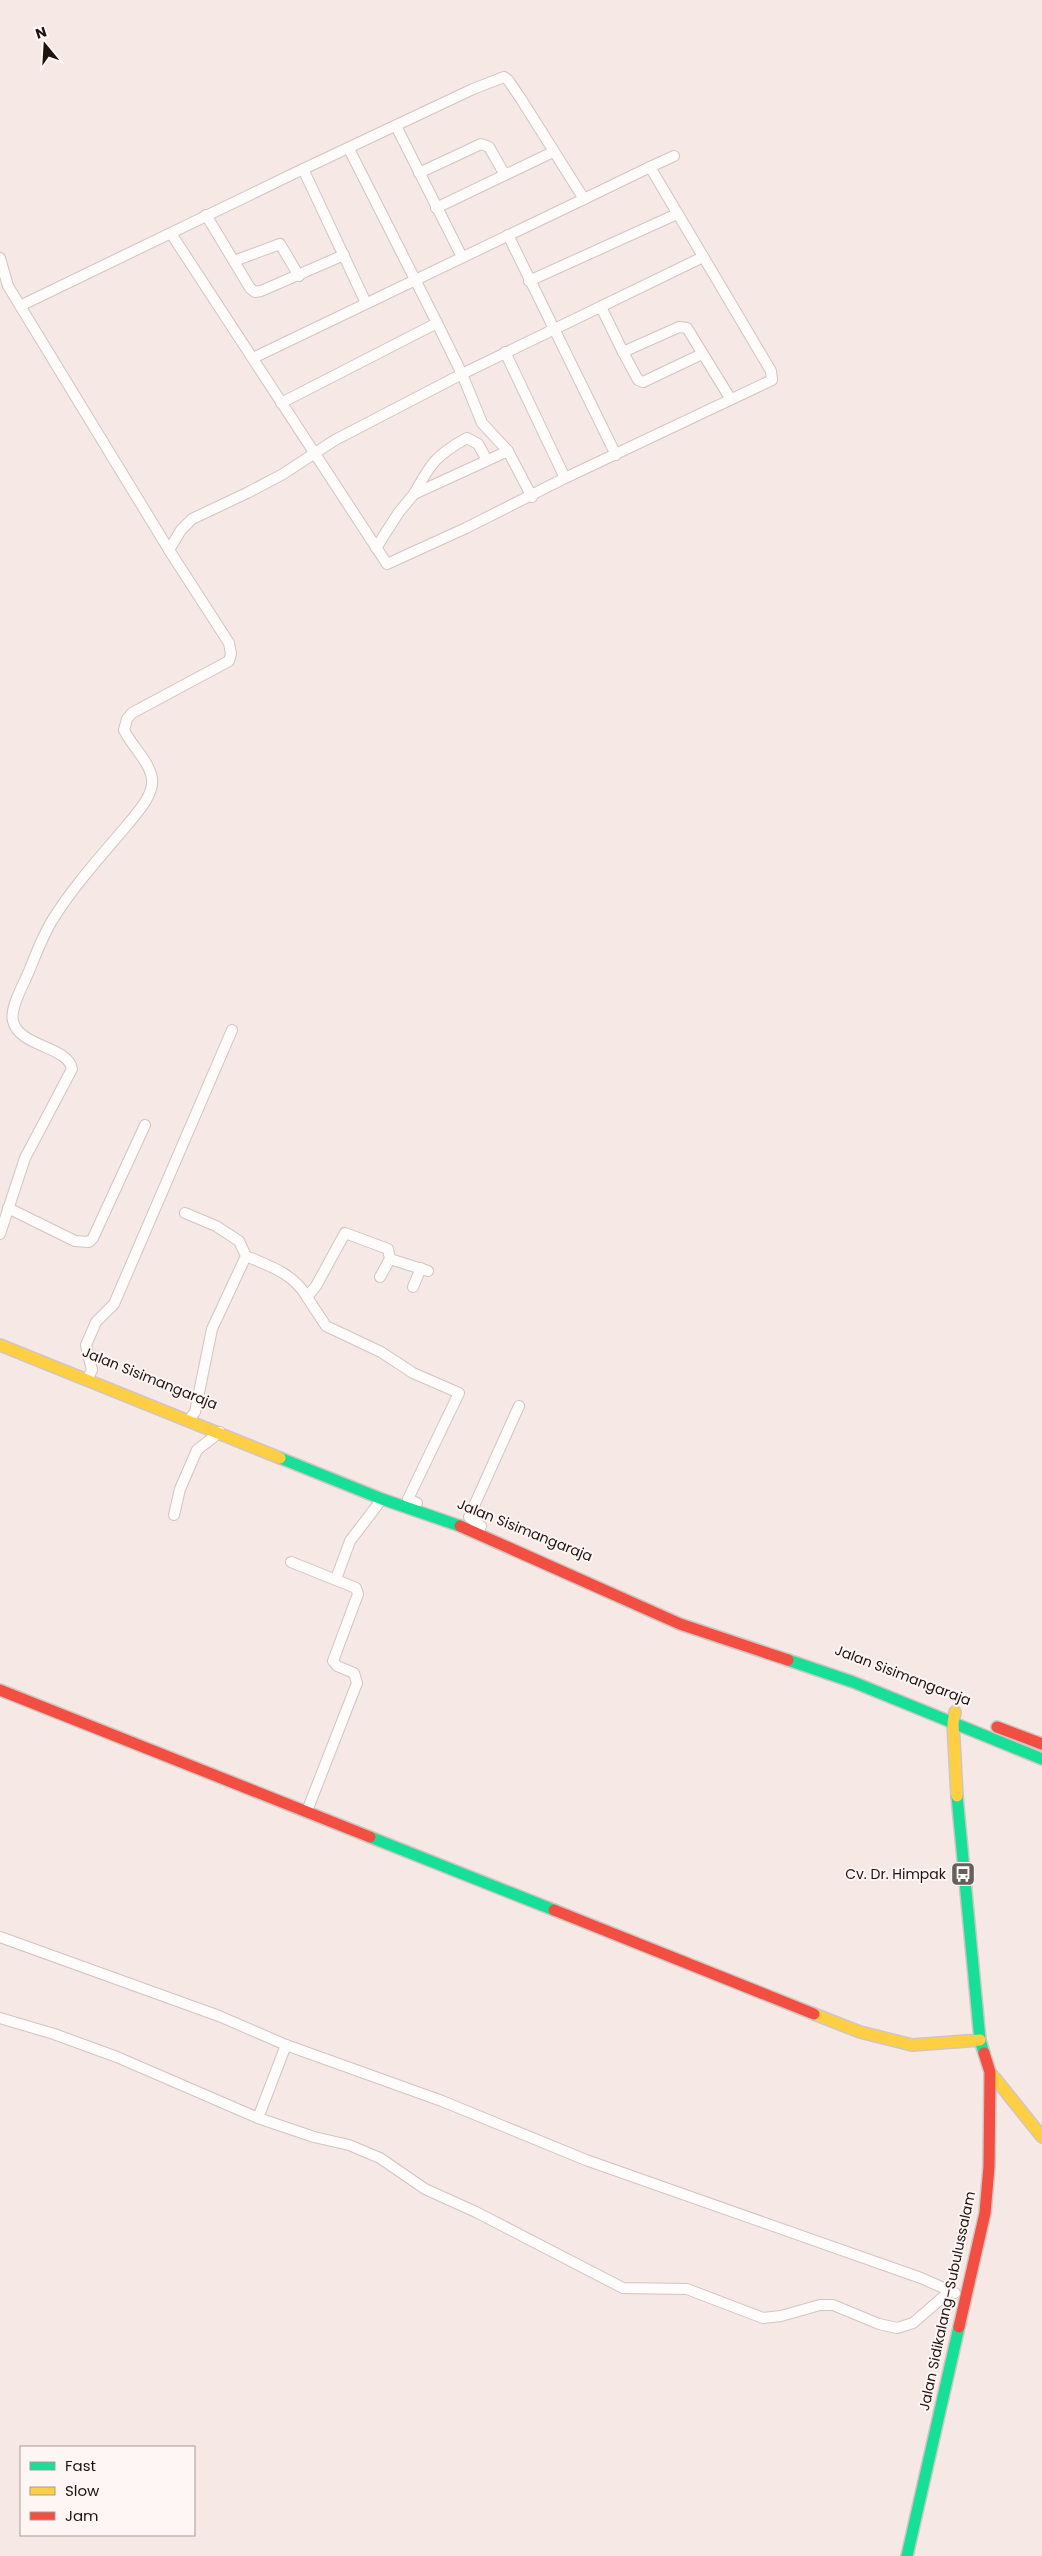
<svg xmlns="http://www.w3.org/2000/svg" width="1042" height="2556" viewBox="0 0 1042 2556" font-family="Poppins,sans-serif">
  <style>
    .lines { fill: none; stroke-linecap: round; stroke-linejoin: round }
    .street-casing { stroke: #d1c5c1; stroke-width: 12 }
    .fast-casing { stroke: #d1c5c1; stroke-width: 14 }
    .slow-casing { stroke: #d1c5c1; stroke-width: 14 }
    .jam-casing { stroke: #d1c5c1; stroke-width: 14 }
    .street { stroke: #fefcfb; stroke-width: 10 }
    .fast { stroke: #16e098; stroke-width: 11 }
    .slow { stroke: #ffcf43; stroke-width: 11 }
    .jam { stroke: #f24e42; stroke-width: 11 }
    .labels { text-anchor: middle; dominant-baseline: central; stroke-width: 4; stroke-linejoin: round; paint-order: stroke }
    .street-label { font-size: 14px; fill: #1f130f; stroke: #fef6f4 }
    .poi-label { font-size: 14px; fill: #1f130f; stroke: #fef6f4; text-anchor: end }
  </style>
  <rect width="100%" height="100%" fill="#f5e8e5"/>
  <g class="lines">
    <defs>
      <g id="street">
        <polyline points="396,126 462,257"/>
        <polyline points="650,167 674,156"/>
        <polyline points="303,169 366,303"/>
        <polyline points="419,173 481,144 489,147 505,175"/>
        <polyline points="436,208 553,152"/>
        <polyline points="206,215 250,288 255,292 261,291 344,255"/>
        <polyline points="508,235 616,455"/>
        <polyline points="0,258 8,286 169,550"/>
        <polyline points="234,261 280,244 299,276"/>
        <polyline points="529,281 677,214"/>
        <polyline points="22,305 297,172 473,89 504,77 508,80 521,99 584,199 650,167 771,371 772,380 565,478 466,528 387,564 172,235"/>
        <polyline points="601,307 623,352 679,327 687,328 730,398"/>
        <polyline points="437,323 462,374 482,423 508,451 532,497"/>
        <polyline points="505,352 565,478"/>
        <polyline points="623,352 638,380 643,382 702,354"/>
        <polyline points="253,358 584,199"/>
        <polyline points="281,403 437,323 349,149"/>
        <path d="M414,494C431,463 436,455 467,438L478,444L487,460"/>
        <polyline points="376,548 399,512 414,494 508,451"/>
        <polyline points="8,1208 75,1241 89,1242 93,1238 145,1125"/>
        <polyline points="185,1213 216,1226 239,1241 246,1256 212,1329 195,1412 189,1420"/>
        <path d="M0,1234L25,1158L72,1069C68,1046 19,1047 13,1021C10,1009 21,989 26,978C35,958 42,935 55,916C76,883 103,854 128,824C137,813 154,795 152,779C150,762 131,745 124,730L127,719L132,713L229,661L231,654L229,643L169,550L181,530L192,519L247,493L283,474L335,440L462,374L703,257"/>
        <path d="M246,1256C270,1266 294,1274 307,1297"/>
        <polyline points="380,1277 390,1259"/>
        <polyline points="413,1287 421,1268"/>
        <polyline points="87,1380 92,1370 86,1345 96,1322 114,1304 232,1030"/>
        <polyline points="417,1503 408,1499 459,1393 413,1373 381,1352 326,1326 307,1297 316,1286 345,1233 388,1249 390,1259 428,1271"/>
        <polyline points="174,1515 180,1489 197,1450 220,1432"/>
        <polyline points="478,1533 481,1526 469,1517 519,1406"/>
        <polyline points="291,1562 356,1588 358,1594 333,1661 337,1666 354,1673 357,1683 307,1811"/>
        <polyline points="336,1579 350,1541 382,1499"/>
        <polyline points="0,1937 219,2016 286,2045 442,2101 586,2160 921,2278 955,2293"/>
        <polyline points="0,2018 54,2034 117,2057 258,2118 314,2137 349,2145 380,2158 425,2189 476,2212 623,2288 687,2289 763,2318 781,2316 820,2305 833,2305 879,2324 897,2328 913,2323 950,2291"/>
        <polyline points="258,2118 286,2045"/>
      </g>
      <g id="fast">
        <polyline points="280,1458 382,1499 460,1526"/>
        <polyline points="788,1660 853,1682 1042,1759"/>
        <polyline points="957,1796 980,2040 984,2053"/>
        <polyline points="370,1837 554,1910"/>
        <polyline points="907,2556 959,2327"/>
      </g>
      <g id="slow">
        <polyline points="0,1345 280,1458"/>
        <polyline points="955,1712 953,1723 957,1796"/>
        <polyline points="814,2014 860,2032 912,2045 980,2040"/>
        <polyline points="990,2072 1042,2137"/>
      </g>
      <g id="jam">
        <polyline points="460,1526 680,1624 788,1660"/>
        <polyline points="0,1690 370,1837"/>
        <polyline points="997,1727 1042,1744"/>
        <polyline points="554,1910 814,2014"/>
        <polyline points="959,2327 985,2213 989,2167 990,2072 984,2053"/>
      </g>
    </defs>
    <use href="#street" class="street-casing"/>
    <use href="#fast" class="fast-casing"/>
    <use href="#slow" class="slow-casing"/>
    <use href="#jam" class="jam-casing"/>
    <use href="#street" class="street"/>
    <use href="#fast" class="fast"/>
    <use href="#slow" class="slow"/>
    <use href="#jam" class="jam"/>
  </g>
  <defs>
    <symbol id="bus-square" viewBox="-11 -11 22 22"><rect x="-9" y="-9" width="18" height="18" rx="4" fill="#6a5e5a" stroke="#fef6f4"/><path d="M-5-6H5V4H4V6H2V4H-2V6H-4V4H-5ZM-3.5-4V0h7V-4ZM-3.5 1.2v1.5H-2V1.2ZM2 1.2v1.5H3.5V1.2Z" fill="#fff"/></symbol>
  </defs>
  <g fill-rule="evenodd">
    <use href="#bus-square" x="949" y="1860" width="28" height="28"/>
  </g>
  <g class="labels">
    <g class="street-label">
      <text transform="translate(150 1378) rotate(22)">Jalan Sisimangaraja</text>
      <text transform="translate(525 1530) rotate(22)">Jalan Sisimangaraja</text>
      <text transform="translate(903 1675) rotate(21)">Jalan Sisimangaraja</text>
      <text transform="translate(947 2301) rotate(-78)">Jalan Sidikalang–Subulussalam</text>
    </g>
    <g class="poi-label">
      <text x="946" y="1874">Cv. Dr. Himpak</text>
    </g>
  </g>
  <rect x="20" y="2446" width="175" height="90" fill="#fef6f4" stroke="#a59b98"/>
  <rect x="30" y="2462" width="25" height="8" fill="#16e098" stroke="#a59b98"/>
  <text x="65" y="2471" font-size="15" fill="#1f130f">Fast</text>
  <rect x="30" y="2487" width="25" height="8" fill="#ffcf43" stroke="#a59b98"/>
  <text x="65" y="2496" font-size="15" fill="#1f130f">Slow</text>
  <rect x="30" y="2512" width="25" height="8" fill="#f24e42" stroke="#a59b98"/>
  <text x="65" y="2521" font-size="15" fill="#1f130f">Jam</text>
  <g transform="translate(45 45) rotate(342)" stroke="#fef6f4" stroke-width="4" paint-order="stroke">
  <path d="M0-4L9 19L0 12L-9 19Z" fill="#1f130f"/>
  <text y="-8" font-size="14" font-weight="bold" text-anchor="middle" fill="#1f130f">N</text>
  </g>
</svg>
